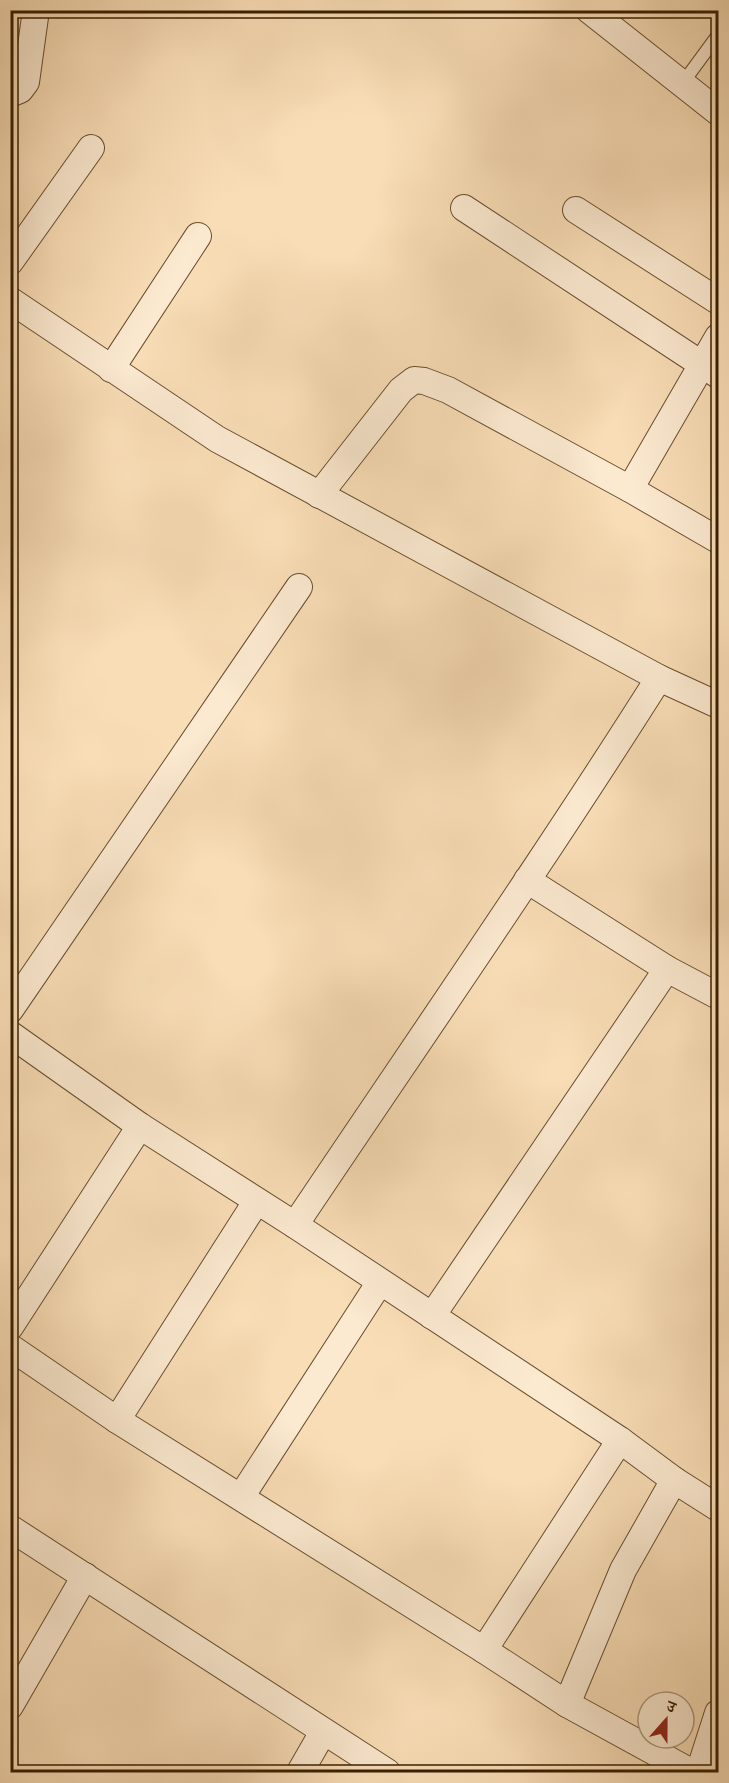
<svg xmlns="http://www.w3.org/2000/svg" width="729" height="1783" viewBox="0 0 729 1783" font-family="'IM FELL DW Pica','Noto Serif Devanagari',serif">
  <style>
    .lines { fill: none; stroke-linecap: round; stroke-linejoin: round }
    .service-casing { stroke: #684e2e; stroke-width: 14 }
    .minor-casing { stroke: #684e2e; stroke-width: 28 }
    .service { stroke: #fbe9d0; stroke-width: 12 }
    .minor { stroke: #fbe9d0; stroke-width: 26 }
  </style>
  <rect width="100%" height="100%" fill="#f9ddb6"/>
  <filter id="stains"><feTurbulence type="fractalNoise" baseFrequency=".00333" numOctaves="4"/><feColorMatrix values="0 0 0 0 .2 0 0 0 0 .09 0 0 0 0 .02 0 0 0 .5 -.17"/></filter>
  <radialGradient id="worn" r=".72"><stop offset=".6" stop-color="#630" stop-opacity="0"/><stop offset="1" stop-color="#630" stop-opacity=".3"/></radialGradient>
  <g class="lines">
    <defs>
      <polyline id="service" points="682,84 718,35"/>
      <g id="minor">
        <polyline points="589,10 718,112"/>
        <polyline points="10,94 20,90 26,82 36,10"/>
        <polyline points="464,208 718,375"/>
        <polyline points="576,210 718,301"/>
        <polyline points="10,262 91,148"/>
        <polyline points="10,300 217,439 659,678 718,705"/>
        <polyline points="111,369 198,236"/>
        <polyline points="630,489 718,337"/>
        <polyline points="319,495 401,390 414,380 424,381 448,390 630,489 718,540"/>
        <polyline points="527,880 667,969 718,996"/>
        <polyline points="10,1010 299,587"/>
        <polyline points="10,1034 140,1126 295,1225 620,1440 674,1480 718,1508"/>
        <path d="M295,1225C417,1043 542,863 659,678"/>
        <polyline points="432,1316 667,969"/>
        <polyline points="10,1327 140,1126"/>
        <polyline points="10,1347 117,1420 484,1650 567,1704 691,1772"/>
        <polyline points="117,1420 256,1202"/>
        <polyline points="241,1497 380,1282"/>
        <polyline points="10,1528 387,1772"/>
        <polyline points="484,1650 620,1440"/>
        <polyline points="567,1704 623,1570 674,1480"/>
        <polyline points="10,1706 85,1576"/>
        <polyline points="300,1772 323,1732"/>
        <polyline points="699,1772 718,1713"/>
      </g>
    </defs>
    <use href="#service" class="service-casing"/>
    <use href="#minor" class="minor-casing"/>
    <use href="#service" class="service"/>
    <use href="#minor" class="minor"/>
  </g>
  <rect width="729" height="1783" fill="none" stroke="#f9ddb6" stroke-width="36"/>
  <rect x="12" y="12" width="705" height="1759" fill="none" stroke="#381f01" stroke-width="3"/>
  <rect x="18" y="18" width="693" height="1747" fill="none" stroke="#381f01" stroke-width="1.5"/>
  <g transform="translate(666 1720) rotate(21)"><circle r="28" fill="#fbe9d0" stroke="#ad987d" stroke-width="1.5"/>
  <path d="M0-4.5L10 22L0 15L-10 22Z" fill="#8f2418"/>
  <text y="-9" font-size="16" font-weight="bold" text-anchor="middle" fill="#381f01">उ</text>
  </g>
  <rect width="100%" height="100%" filter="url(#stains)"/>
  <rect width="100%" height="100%" fill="url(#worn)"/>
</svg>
